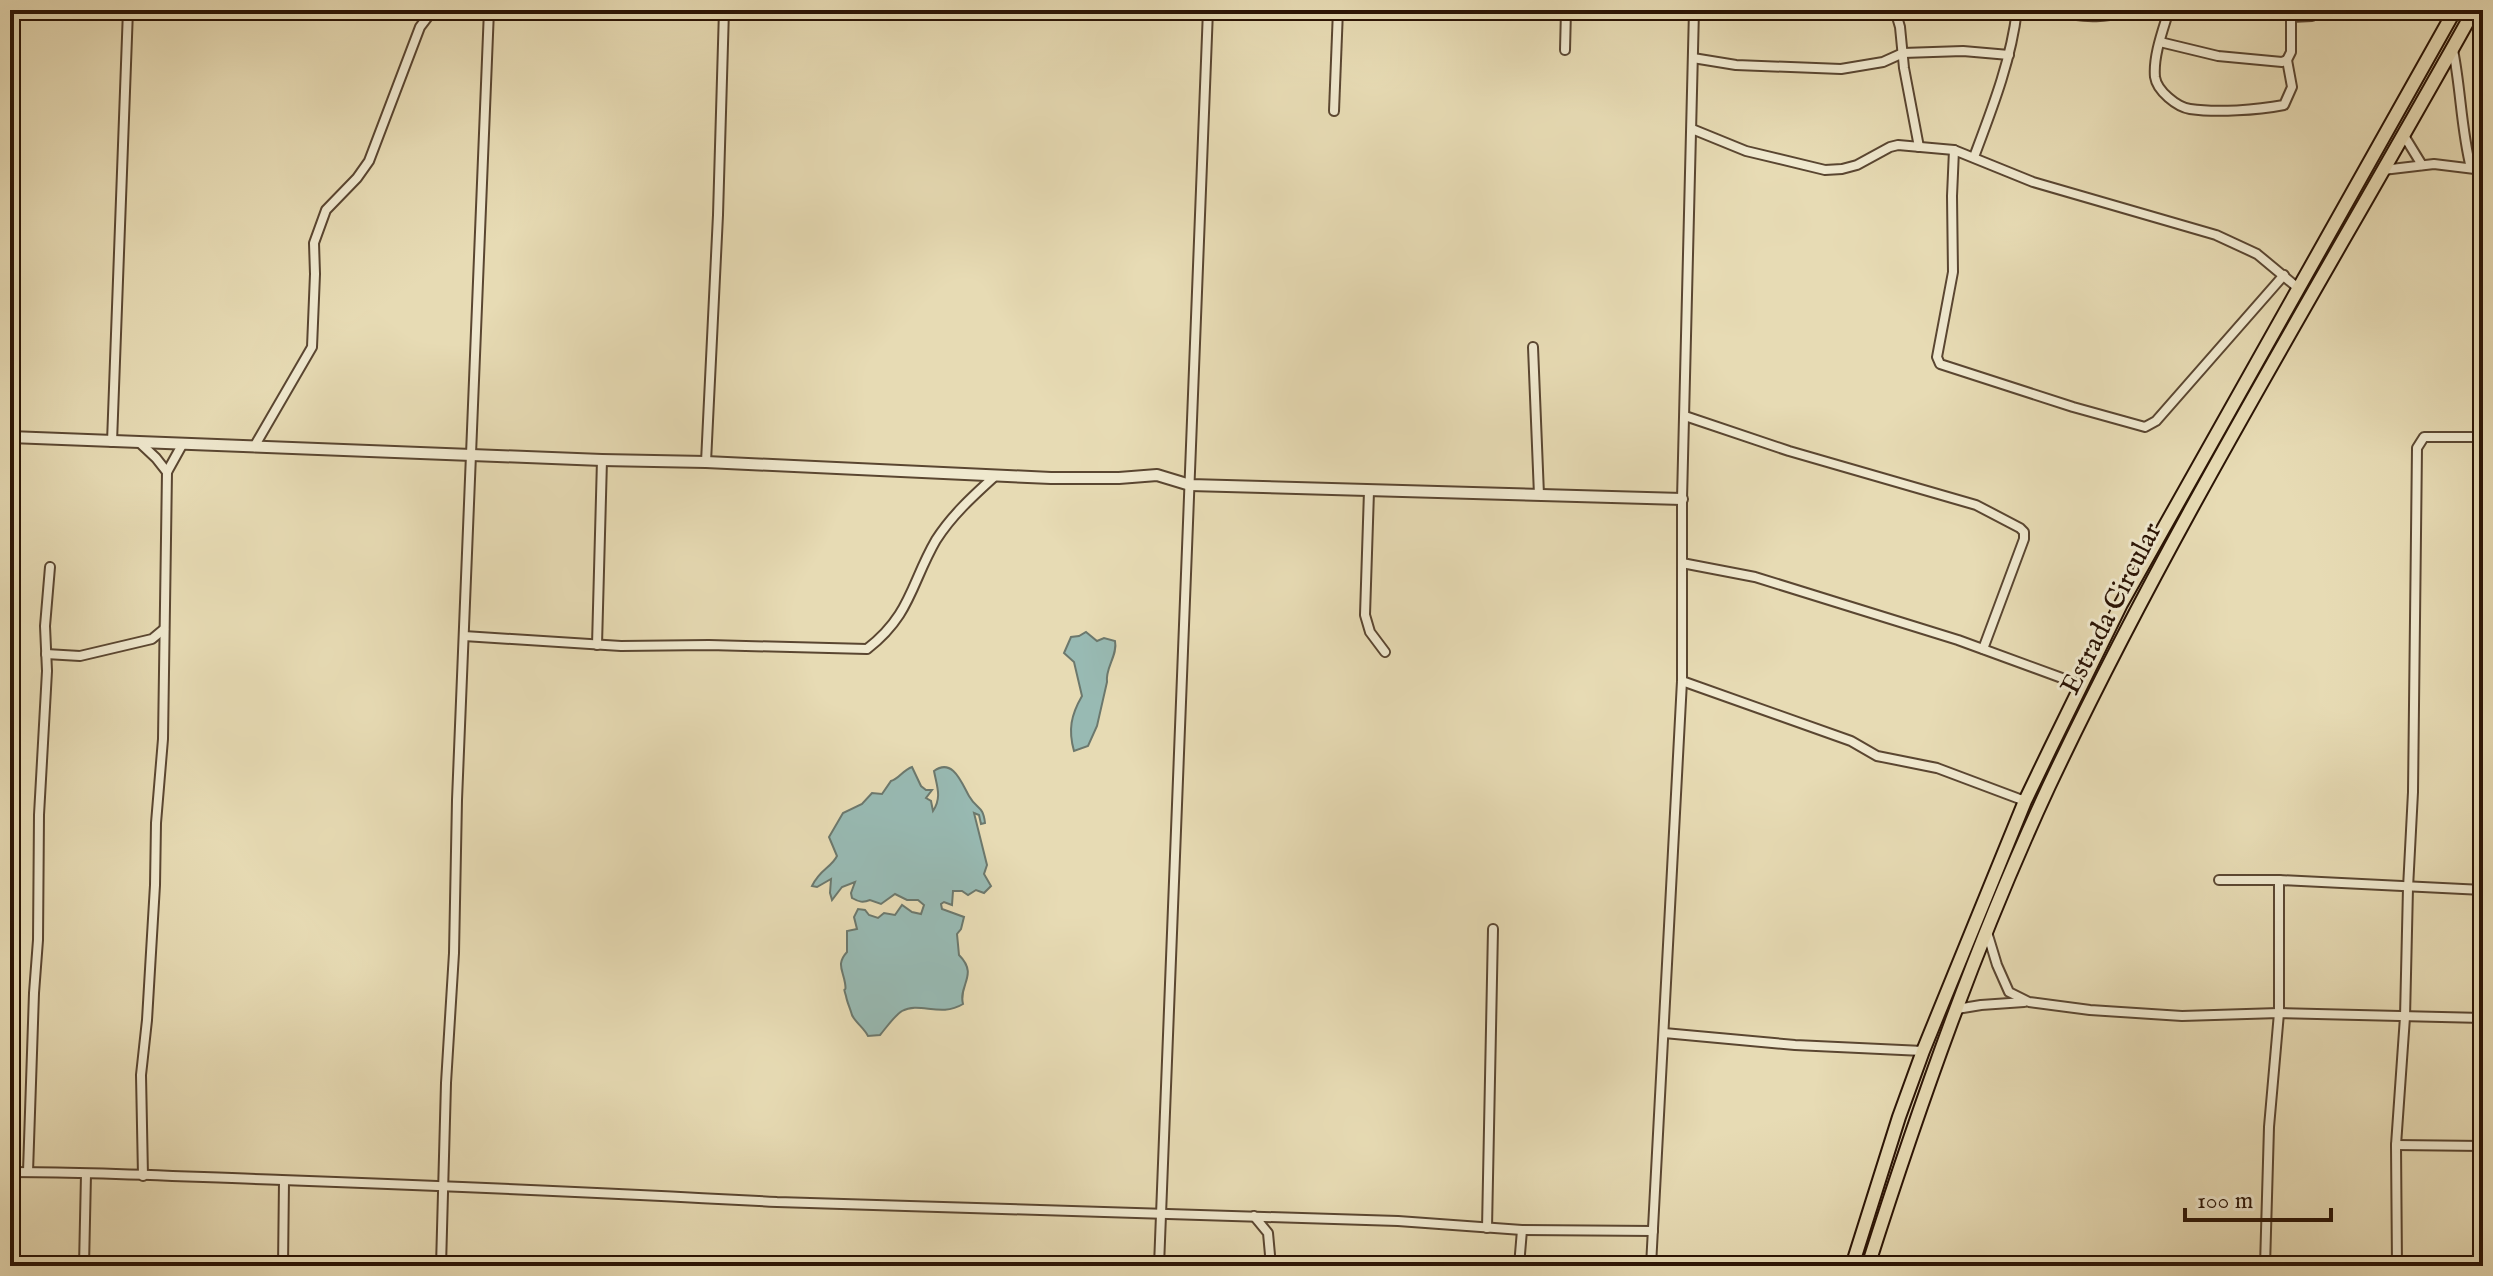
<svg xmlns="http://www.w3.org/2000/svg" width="2493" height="1276" viewBox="0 0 2493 1276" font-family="'IM FELL English',serif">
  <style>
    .water { fill: #98bab3; stroke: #6c786d; stroke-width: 2 }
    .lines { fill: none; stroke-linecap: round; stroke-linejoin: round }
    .minor-casing { stroke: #5a4631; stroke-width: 12 }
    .tertiary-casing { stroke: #5a4631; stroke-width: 14 }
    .primary-casing { stroke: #2b1405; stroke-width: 16 }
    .minor { stroke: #efe8ce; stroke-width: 8 }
    .tertiary { stroke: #efe8ce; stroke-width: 10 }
    .primary { stroke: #e7dbb4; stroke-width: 12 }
    .labels { text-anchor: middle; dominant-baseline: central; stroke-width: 6; stroke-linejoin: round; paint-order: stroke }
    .street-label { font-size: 28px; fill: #2b1405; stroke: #efe8ce }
  </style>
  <rect width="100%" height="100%" fill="#e7dbb4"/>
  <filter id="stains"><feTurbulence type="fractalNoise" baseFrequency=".0025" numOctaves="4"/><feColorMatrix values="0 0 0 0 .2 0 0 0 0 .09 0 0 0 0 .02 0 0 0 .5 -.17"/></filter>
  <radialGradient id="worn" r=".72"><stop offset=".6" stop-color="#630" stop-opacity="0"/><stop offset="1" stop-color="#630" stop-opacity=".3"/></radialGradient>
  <g class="water">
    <path d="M1086,632L1097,641L1104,638L1115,641C1118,655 1105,668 1107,682L1097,726L1088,746L1074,751C1068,730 1071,715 1082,696L1074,662L1064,653L1071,637L1079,636Z"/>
    <path d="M912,767L921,786L926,790H932L926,798L931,801L933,811C942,797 937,787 934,771C953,757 962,784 969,796C977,810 983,805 985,823L981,824L979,815L974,813L987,865L984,874L991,886L984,893L976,890L968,895L962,891H953L952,905L944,902L941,904L942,909L964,917L961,929L957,934L959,955C979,975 958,985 963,1004C940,1018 920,1001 902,1011C894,1016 886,1028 880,1035L868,1036C864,1028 855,1022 852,1015C850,1008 847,1002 846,996C842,983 847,996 845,983C843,970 836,964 847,952V931L857,929L854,917L858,909L865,910L869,915L878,918L884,913L895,915L902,905L912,912L921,914L924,905L918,900H907L895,894L881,904L870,900C863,903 859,902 852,898L851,893L855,882L842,887L832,900L830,893L831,879L817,887L812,886C820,869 831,868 837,856L829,837L843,813L862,804L872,793L882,794L891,781C899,779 903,770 912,767Z"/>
  </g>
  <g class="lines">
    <defs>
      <g id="minor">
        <polyline points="1895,10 1900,27 1904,68 1919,147"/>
        <path d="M2062,10C2085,22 2118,14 2143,10"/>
        <path d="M2169,10C2163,30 2153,56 2155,77C2157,91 2177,107 2190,109C2217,113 2257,110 2284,105L2292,87L2287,60L2291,52V17L2312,16L2316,10"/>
        <polyline points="2160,42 2218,56 2282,62 2287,60"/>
        <polyline points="1565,50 1566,10"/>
        <path d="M2453,50C2461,89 2461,129 2471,168"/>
        <polyline points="1693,58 1736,65 1841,69 1883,62 1903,53 1963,51 2009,55"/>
        <polyline points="1334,111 1338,10"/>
        <polyline points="1692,129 1746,151 1825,170 1842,169 1857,165 1890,147 1898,145 1954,150 2033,182 2216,235 2257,254 2298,288"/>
        <polyline points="2403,134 2422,165"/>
        <polyline points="1954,150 1952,196 1953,272 1937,357 1940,364 2073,407 2145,427 2156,421 2284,275"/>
        <path d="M1974,157C1992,109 2011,61 2017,10"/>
        <polyline points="2383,170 2434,164 2483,170"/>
        <polyline points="1533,347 1539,495"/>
        <polyline points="1685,416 1789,451 1976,505 2020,528 2024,532 2024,539 1983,649"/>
        <polyline points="112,442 128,10"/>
        <polyline points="140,443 156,458 167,472"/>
        <polyline points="254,447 312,347 315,274 314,243 326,210 357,178 369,161 420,27 433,10"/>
        <polyline points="706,462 718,215 724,10"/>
        <polyline points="1369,491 1365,615 1370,632 1385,652"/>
        <polyline points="1682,563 1755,577 1958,640 2081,685"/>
        <path d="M464,636L621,646L709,645L867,649C911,615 911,583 936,540C952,515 973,496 995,476"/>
        <polyline points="597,645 602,460"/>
        <polyline points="46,654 80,656 152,639 164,629"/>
        <polyline points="1682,681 1851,741 1877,756 1937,768 2025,801"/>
        <polyline points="2219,880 2279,880 2483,890"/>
        <polyline points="1987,932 1997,965 2009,992 2029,1002 2090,1010 2182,1016 2279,1013 2483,1018"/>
        <polyline points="1957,1009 1981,1005 2024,1002"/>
        <polyline points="1664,1033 1795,1045 1923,1051"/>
        <polyline points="2396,1145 2483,1146"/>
        <path d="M10,1172C101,1172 191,1177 282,1180C447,1186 612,1193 777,1202L1398,1221L1522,1230L1653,1231"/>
        <polyline points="28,1172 34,993 38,940 39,815 47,671 45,626 50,567"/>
        <polyline points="143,1176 141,1075 147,1020 155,885 156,823 163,739 167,472 182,445"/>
        <polyline points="1254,1216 1268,1233 1271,1266"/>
        <polyline points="1487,1228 1493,929"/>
        <polyline points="84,1266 86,1174"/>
        <polyline points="283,1266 284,1181"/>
        <polyline points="441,1266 446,1083 454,953 457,800 489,10"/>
        <polyline points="1159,1266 1208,10"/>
        <polyline points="1519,1266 1522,1230"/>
        <polyline points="1651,1266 1682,681 1682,499 1694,10"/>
        <polyline points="2265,1266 2269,1127 2279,1013 2279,880"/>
        <polyline points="2397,1266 2396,1145 2405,1017 2408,888 2413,792 2417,448 2424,437 2483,437"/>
      </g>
      <polyline id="tertiary" points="10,437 602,460 706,462 1051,478 1119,478 1157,475 1190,485 1682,499"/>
      <g id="primary">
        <polyline points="1852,1266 1899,1117 1923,1051 2025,801 2050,749 2121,604 2455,10"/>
        <path d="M1868,1266C1920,1103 1977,941 2049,786C2175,519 2331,267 2474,10"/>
      </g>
    </defs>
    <use href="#minor" class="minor-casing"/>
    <use href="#tertiary" class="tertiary-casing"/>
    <use href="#primary" class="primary-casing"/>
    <use href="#minor" class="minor"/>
    <use href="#tertiary" class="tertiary"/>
    <use href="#primary" class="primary"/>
  </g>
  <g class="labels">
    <g class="street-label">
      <text transform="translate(2112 609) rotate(-63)">Estrada Circular</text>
    </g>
  </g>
  <rect width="2493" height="1276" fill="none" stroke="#e7dbb4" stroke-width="40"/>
  <rect x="12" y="12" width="2469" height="1252" fill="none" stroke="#2b1405" stroke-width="4"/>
  <rect x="20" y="20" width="2453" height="1236" fill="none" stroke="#2b1405" stroke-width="2"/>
  <path d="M2185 1208v12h146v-12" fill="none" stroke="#2b1405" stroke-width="4"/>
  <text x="2197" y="1208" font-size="24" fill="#2b1405" stroke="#efe8ce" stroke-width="6" paint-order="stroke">100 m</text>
  <rect width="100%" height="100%" filter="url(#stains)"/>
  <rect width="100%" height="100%" fill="url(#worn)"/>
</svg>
